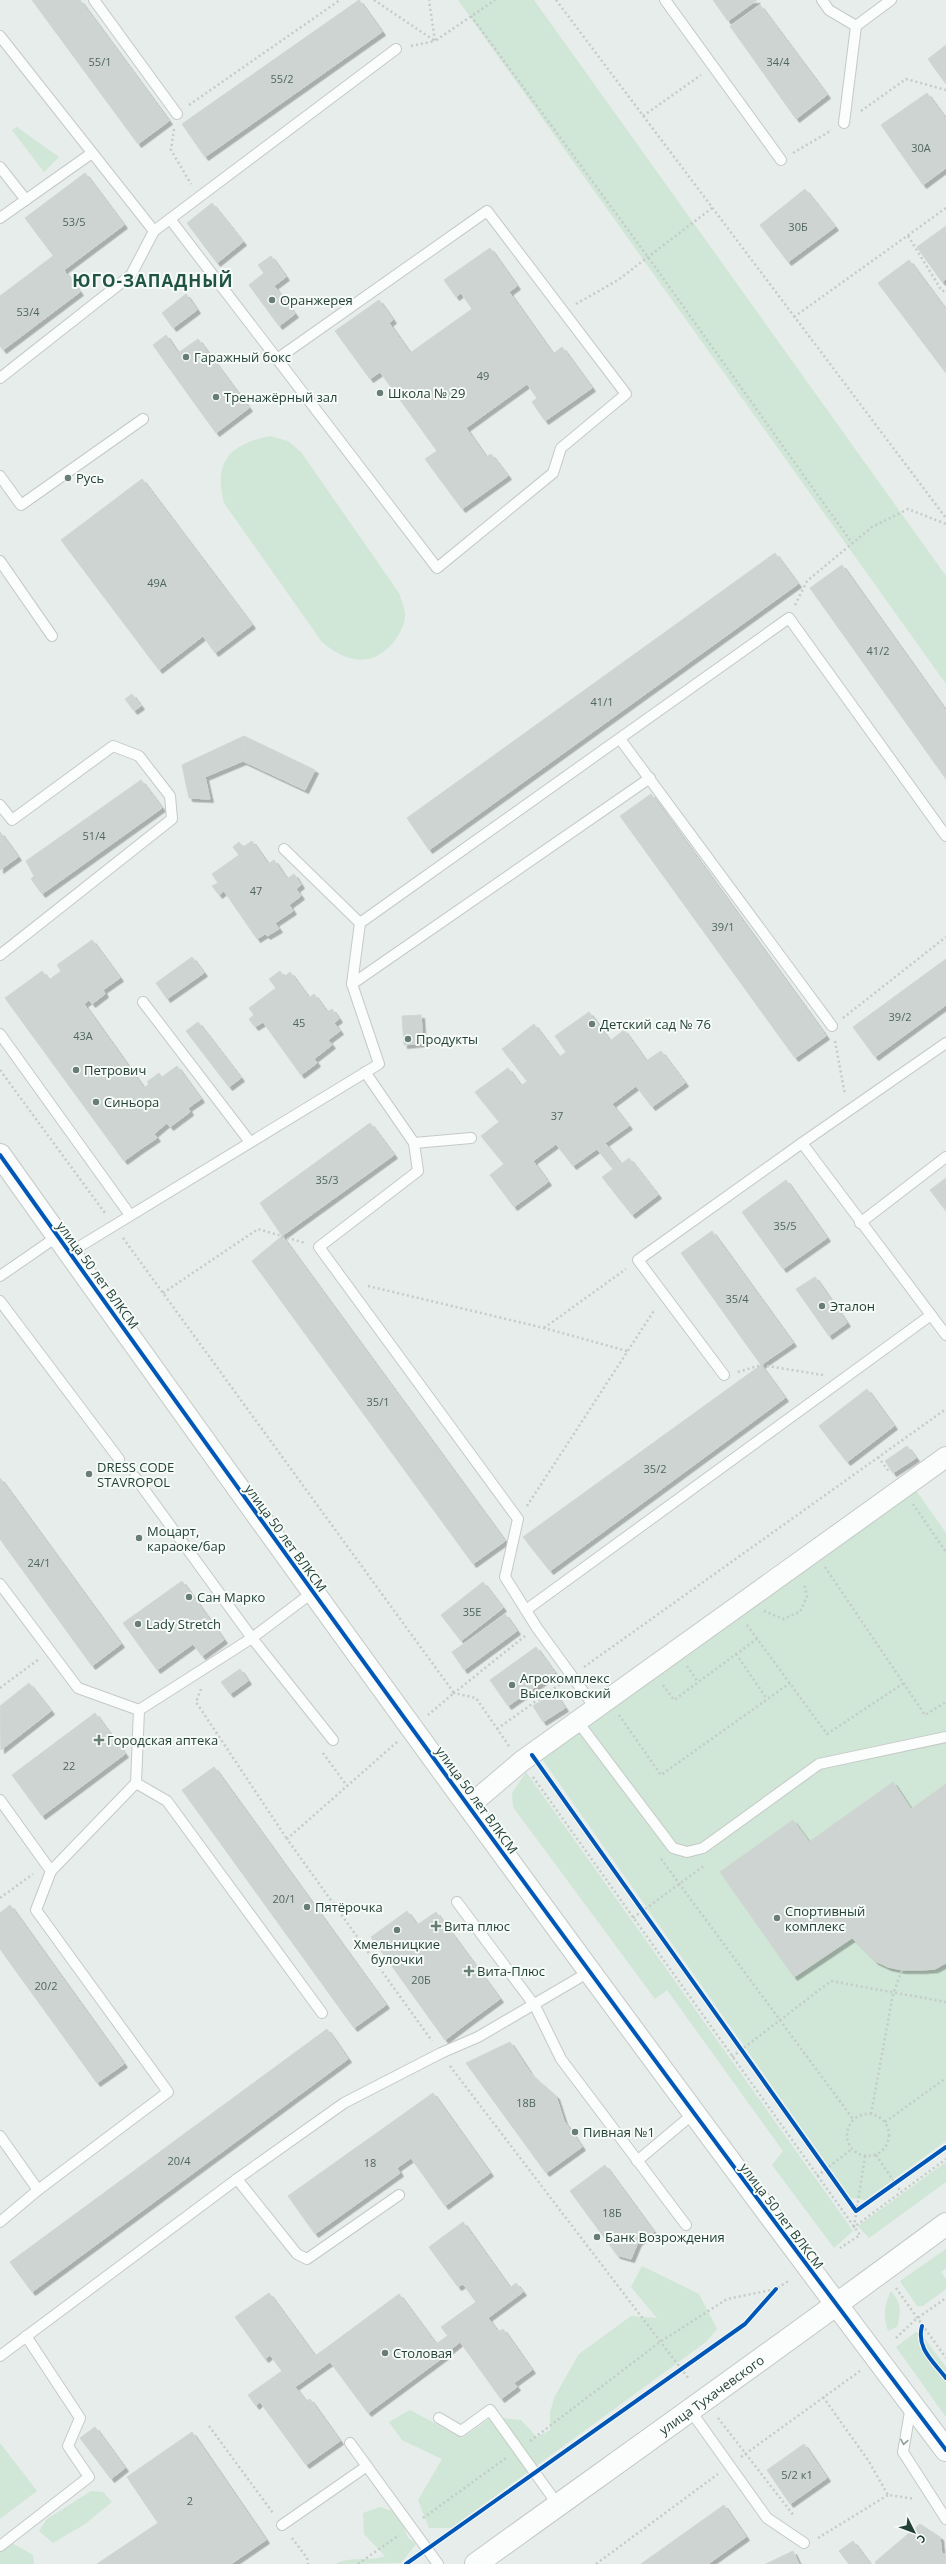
<svg xmlns="http://www.w3.org/2000/svg" width="946" height="2564" viewBox="0 0 946 2564" font-family="'Open Sans',sans-serif">
  <style>
    .green { fill: #d0e6d6 }
    .building { fill: #ced4d1; stroke: #d0d6d3; filter: url(#shadow) }
    .lines { fill: none; stroke-linecap: round; stroke-linejoin: round }
    .lane-casing { stroke: #c4cac7; stroke-width: 12 }
    .street-casing { stroke: #c4cac7; stroke-width: 22 }
    .secondary-casing { stroke: #c3cac7; stroke-width: 24 }
    .path { stroke: #c3ccc8; stroke-width: 2.5; stroke-dasharray: 2 3; stroke-linecap: butt }
    .lane { stroke: #fbfcfc; stroke-width: 10 }
    .street { stroke: #fbfcfc; stroke-width: 20 }
    .secondary { stroke: #fbfcfc; stroke-width: 22 }
    .cycleway-casing { stroke: #f6fbf8; stroke-width: 6 }
    .cycleway { stroke: #0057b8; stroke-width: 4 }
    .oneway { stroke: #909e9a }
    .poi-dot { fill: #687d76; stroke: #f6fbf8; stroke-width: 1.5 }
    .labels { text-anchor: middle; dominant-baseline: central; stroke-width: 4; stroke-linejoin: round; paint-order: stroke }
    .number-label { font-size: 11px; fill: #4f665f }
    .poi-label { font-size: 13px; fill: #244138; stroke: #f6fbf8; text-anchor: start }
    .street-label { font-size: 13px; fill: #244138; stroke: #f6fbf8 }
    .district-label { font-size: 17px; font-weight: bold; letter-spacing: 1px; fill: #1f5444; stroke: #f6fbf8 }
  </style>
  <defs>
    <filter id="shadow"><feDropShadow dx="3.5" dy="3.5" stdDeviation="0" flood-color="#0004"/></filter>
  </defs>
  <rect width="100%" height="100%" fill="#e7edea"/>
  <g class="green">
    <polygon points="458,0 534,0 946,576 946,684"/>
    <polygon points="17,127 59,157 44,172 12,130"/>
    <path d="M270,436L288,441L301,452L399,593C401,599 404,607 405,613C406,622 400,633 396,639C374,668 348,664 322,642L224,503C213,462 230,444 270,436Z"/>
    <polygon points="915,1489 946,1533 946,2141 865,2200 851,2198 540,1756"/>
    <polygon points="526,1772 853,2231 834,2248 772,2165 783,2151 667,1990 655,1999 513,1807 512,1793"/>
    <polygon points="946,2162 946,2182 869,2238 858,2226"/>
    <polygon points="946,2249 946,2268 941,2272 946,2279 946,2289 923,2306 917,2306 900,2281"/>
    <polygon points="642,2266 699,2294 717,2329 706,2342 451,2528 429,2528 418,2500 442,2459 402,2440 389,2422 410,2410 462,2438 492,2417 521,2420 537,2437 550,2430 550,2412 555,2396 579,2354 631,2316 657,2318 631,2287"/>
    <path d="M891,2291C902,2304 901,2312 897,2327L888,2331C883,2317 884,2305 891,2291Z"/>
    <polygon points="916,2332 921,2334 946,2367 946,2417 896,2347"/>
    <polygon points="0,2443 37,2491 0,2519"/>
    <polygon points="91,2491 103,2492 112,2502 85,2524 53,2543 39,2531 47,2519"/>
    <path d="M380,2507L398,2513L408,2538L416,2544L401,2563L336,2564C347,2556 370,2562 385,2556L364,2534L363,2513Z"/>
    <polygon points="10,2542 33,2555 34,2564 0,2564 0,2550"/>
  </g>
  <g class="building">
    <polygon points="32,0 80,0 169,121 138,144"/>
    <polygon points="359,0 382,32 205,157 182,124"/>
    <polygon points="713,0 757,0 728,21"/>
    <polygon points="760,5 827,95 796,119 730,26"/>
    <polygon points="946,45 946,84 928,59"/>
    <polygon points="927,93 946,119 946,168 923,185 881,125"/>
    <polygon points="85,173 124,225 64,270 25,218"/>
    <polygon points="805,189 835,227 788,262 760,225"/>
    <polygon points="212,203 243,242 217,263 187,223"/>
    <polygon points="946,226 946,279 942,282 917,247"/>
    <polygon points="490,248 517,286 509,292 553,354 562,347 592,388 545,421 532,402 537,398 527,384 466,428 486,457 491,454 508,476 462,509 425,459 437,451 380,372 370,379 335,331 379,300 393,320 389,323 410,353 472,309 461,293 456,297 444,280"/>
    <polygon points="53,256 80,292 3,350 0,346 0,296"/>
    <polygon points="271,256 286,277 274,286 295,314 279,326 249,285 264,273 258,265"/>
    <polygon points="909,260 946,310 946,373 878,283"/>
    <polygon points="186,294 197,310 173,328 162,313"/>
    <polygon points="166,335 178,353 198,339 215,362 182,386 153,345"/>
    <polygon points="215,362 249,408 216,433 182,386"/>
    <polygon points="142,479 252,625 215,653 203,636 159,670 61,540"/>
    <polygon points="775,553 798,584 429,850 407,818"/>
    <polygon points="842,565 946,711 946,779 810,588"/>
    <polygon points="132,694 141,706 134,711 125,699"/>
    <polygon points="244,736 243,761 205,777 210,799 189,798 182,765"/>
    <polygon points="244,736 315,770 305,790 243,761"/>
    <polygon points="141,780 162,808 42,894 31,879 34,876 26,861"/>
    <polygon points="651,794 826,1036 795,1058 620,816"/>
    <polygon points="0,832 18,857 0,870"/>
    <polygon points="252,841 268,864 274,860 287,879 294,874 301,885 296,889 301,896 289,905 293,911 275,923 279,929 267,936 265,934 257,939 224,891 219,895 212,886 218,883 212,874 239,855 233,847 239,842 243,847"/>
    <polygon points="92,940 120,978 103,990 105,994 92,1004 89,1000 84,1004 144,1088 149,1084 147,1082 159,1073 162,1077 177,1066 201,1099 188,1108 190,1112 170,1127 167,1123 154,1134 157,1138 142,1148 23,985 42,971 49,980 61,971 57,965"/>
    <polygon points="192,957 204,973 167,999 156,983"/>
    <polygon points="946,959 946,1005 875,1057 853,1027"/>
    <polygon points="280,971 284,977 290,972 309,998 314,994 327,1012 332,1009 339,1019 334,1023 340,1031 328,1040 332,1045 314,1059 317,1063 301,1075 263,1022 255,1027 249,1019 254,1015 249,1008 276,988 269,979"/>
    <polygon points="23,985 142,1148 124,1161 5,998"/>
    <polygon points="589,1012 610,1041 624,1030 646,1061 661,1051 685,1083 652,1107 636,1086 612,1104 629,1126 605,1143 621,1164 629,1158 658,1195 632,1215 602,1177 613,1169 597,1149 573,1166 556,1144 533,1161 548,1182 514,1207 490,1175 504,1164 481,1136 499,1122 475,1092 508,1068 521,1086 527,1081 502,1049 534,1024 559,1057 566,1052 555,1036"/>
    <polygon points="421,1015 423,1043 404,1045 402,1016"/>
    <polygon points="198,1022 241,1078 229,1087 186,1031"/>
    <polygon points="370,1123 394,1155 282,1236 260,1203"/>
    <polygon points="946,1178 946,1211 930,1190"/>
    <polygon points="786,1180 827,1238 783,1269 742,1212"/>
    <polygon points="712,1231 793,1343 761,1365 681,1253"/>
    <polygon points="282,1236 505,1541 473,1564 252,1261"/>
    <polygon points="815,1277 847,1323 829,1336 796,1289"/>
    <polygon points="761,1365 785,1398 550,1571 523,1537"/>
    <polygon points="867,1389 894,1426 847,1462 819,1426"/>
    <polygon points="907,1446 916,1458 893,1473 885,1461"/>
    <polygon points="0,1478 121,1644 92,1666 0,1539"/>
    <polygon points="182,1581 224,1640 202,1656 193,1644 157,1670 123,1623"/>
    <polygon points="483,1582 503,1608 461,1641 441,1615"/>
    <polygon points="505,1614 517,1631 464,1670 452,1652"/>
    <polygon points="536,1647 555,1673 508,1706 490,1680"/>
    <polygon points="240,1669 248,1681 230,1694 221,1682"/>
    <polygon points="29,1683 51,1711 1,1750 0,1706"/>
    <polygon points="554,1692 565,1708 543,1722 533,1706"/>
    <polygon points="95,1713 125,1754 42,1816 12,1775"/>
    <polygon points="214,1767 386,2005 354,2028 182,1790"/>
    <polygon points="893,1782 911,1809 946,1784 946,1963 935,1969 923,1970 902,1970 888,1967 875,1961 852,1938 794,1977 720,1872 793,1820 809,1842"/>
    <polygon points="10,1905 124,2064 97,2083 0,1949 0,1913"/>
    <polygon points="407,1911 417,1925 436,1912 500,1999 470,2021 396,1919"/>
    <polygon points="396,1919 470,2021 445,2040 371,1937"/>
    <polygon points="327,2029 348,2059 32,2292 10,2262"/>
    <polygon points="510,2042 531,2074 556,2096 564,2121 582,2147 546,2173 466,2063"/>
    <polygon points="433,2093 490,2173 445,2206 411,2158 397,2168 400,2173 315,2234 288,2196"/>
    <polygon points="605,2165 654,2232 638,2242 631,2259 617,2255 570,2191"/>
    <polygon points="463,2222 510,2288 516,2283 523,2292 488,2318 498,2332 503,2329 532,2370 514,2383 517,2387 501,2399 453,2332 448,2336 441,2327 476,2302 463,2284 458,2287 429,2247"/>
    <polygon points="269,2293 315,2356 322,2351 330,2362 295,2387 306,2401 310,2399 340,2441 306,2465 260,2402 256,2406 248,2395 282,2371 270,2355 265,2359 235,2317"/>
    <polygon points="399,2294 436,2344 453,2332 460,2342 444,2355 445,2356 368,2413 322,2351"/>
    <polygon points="95,2427 125,2468 111,2479 80,2438"/>
    <polygon points="192,2432 266,2540 231,2564 97,2564 158,2523 127,2477"/>
    <polygon points="804,2444 827,2478 790,2504 767,2470"/>
    <polygon points="724,2505 746,2537 708,2564 641,2564"/>
    <polygon points="920,2524 940,2537 942,2555 946,2553 946,2564 876,2564 875,2562"/>
    <polygon points="853,2541 870,2564 849,2564 839,2551"/>
    <polygon points="793,2551 799,2564 766,2564"/>
  </g>
  <g class="lines">
    <defs>
      <g id="lane">
        <polyline points="94,0 177,114"/>
        <polyline points="665,0 781,160"/>
        <polyline points="822,0 829,10 856,26 891,0"/>
        <polyline points="0,36 154,231 131,275 0,378"/>
        <polyline points="844,123 856,26"/>
        <polyline points="0,167 26,200"/>
        <polyline points="0,218 92,153"/>
        <polyline points="170,219 437,568 553,473 561,448 626,394 487,211 277,359"/>
        <polyline points="154,231 396,49"/>
        <polyline points="0,476 21,505 143,419"/>
        <polyline points="0,561 52,636"/>
        <polyline points="620,739 832,1026"/>
        <polyline points="0,805 12,820 113,746 139,756 170,796 172,819 0,955"/>
        <polyline points="284,849 360,923"/>
        <polyline points="352,984 650,778"/>
        <polyline points="143,1002 250,1142"/>
        <polyline points="0,1034 130,1215"/>
        <polyline points="365,1072 414,1143 418,1171 319,1247 518,1519 505,1577 537,1628 596,1709"/>
        <polyline points="414,1143 471,1138"/>
        <polyline points="802,1143 946,1043"/>
        <polyline points="860,1223 946,1157"/>
        <polyline points="69,1253 379,1064 352,984 360,923 789,618 946,836"/>
        <polyline points="0,1276 58,1236"/>
        <polyline points="0,1301 119,1459"/>
        <polyline points="724,1375 638,1260 802,1143 946,1335"/>
        <polyline points="135,1477 252,1638 333,1740"/>
        <polyline points="0,1584 78,1688 139,1710"/>
        <polyline points="526,1610 931,1315"/>
        <polyline points="578,1722 673,1848 687,1852 703,1848 819,1764 946,1737"/>
        <polyline points="136,1783 139,1710 252,1638 313,1592"/>
        <polyline points="0,1800 51,1871 36,1910 168,2092 38,2190 0,2222"/>
        <polyline points="51,1871 136,1783 167,1801 322,2013"/>
        <polyline points="457,1902 535,2006 561,2059 686,2225"/>
        <polyline points="0,2136 38,2190"/>
        <polyline points="637,2161 693,2114"/>
        <polyline points="237,2179 297,2254 307,2259 399,2195"/>
        <polyline points="0,2356 237,2179 344,2103 441,2053 478,2037 589,1972"/>
        <polyline points="911,2406 903,2452 946,2519"/>
        <polyline points="690,2410 767,2518 804,2543"/>
        <polyline points="439,2418 461,2431 490,2410 558,2505"/>
        <polyline points="350,2443 438,2564"/>
        <polyline points="282,2525 367,2466"/>
        <polyline points="0,2546 89,2477 68,2446 80,2418 26,2336"/>
      </g>
      <polyline id="street" points="470,1805 522,1761 946,1457"/>
      <g id="secondary">
        <path d="M0,1155C310,1591 624,2024 946,2450"/>
        <path id="s1" d="M476,2564C633,2451 791,2339 946,2224"/>
      </g>
    </defs>
    <use href="#lane" class="lane-casing"/>
    <use href="#street" class="street-casing"/>
    <use href="#secondary" class="secondary-casing"/>
    <g class="path">
      <polyline points="374,0 435,41 495,0"/>
      <polyline points="556,0 946,518"/>
      <polyline points="471,16 648,257 852,543"/>
      <polyline points="411,46 435,41 429,0"/>
      <polyline points="189,105 340,0"/>
      <polyline points="861,111 906,79 946,90"/>
      <polyline points="643,116 701,75"/>
      <polyline points="174,129 171,150 191,184"/>
      <polyline points="793,153 832,130"/>
      <polyline points="908,236 942,291 946,291"/>
      <polyline points="576,304 618,280 712,208"/>
      <polyline points="794,317 946,208"/>
      <polyline points="795,605 807,581 872,527 908,509 946,524"/>
      <polyline points="843,1018 946,937"/>
      <polyline points="835,1041 845,1095"/>
      <polyline points="0,1070 105,1213"/>
      <polyline points="123,1238 454,1693 428,1715"/>
      <polyline points="368,1286 544,1328 627,1351"/>
      <polyline points="163,1293 258,1229 305,1243"/>
      <polyline points="544,1328 626,1269"/>
      <polyline points="738,1372 761,1365 823,1375"/>
      <polyline points="878,1457 890,1473"/>
      <polyline points="913,1504 946,1552"/>
      <polyline points="527,1506 655,1309"/>
      <polyline points="825,1567 925,1715 946,1702"/>
      <polyline points="764,1611 783,1619 800,1612 807,1596 804,1583"/>
      <polyline points="747,1625 827,1734 904,1683"/>
      <polyline points="736,1654 767,1699"/>
      <polyline points="687,1666 698,1682"/>
      <polyline points="584,1667 946,1409"/>
      <polyline points="663,1685 674,1700 758,1638"/>
      <polyline points="0,1688 39,1659"/>
      <polyline points="201,1689 196,1702 287,1839"/>
      <polyline points="619,1715 661,1775 790,1683"/>
      <polyline points="497,1729 560,1684"/>
      <polyline points="397,1742 287,1839 432,2041"/>
      <polyline points="509,1746 476,1698 454,1693 525,1636"/>
      <polyline points="323,1753 347,1786"/>
      <polyline points="533,1777 860,2235 840,2248"/>
      <polyline points="661,1859 853,2119"/>
      <polyline points="0,1898 33,1874"/>
      <polyline points="633,1918 705,1865"/>
      <polyline points="732,2057 831,1981 946,2002"/>
      <polyline points="450,2066 689,2379"/>
      <circle cx="868" cy="2135" r="21"/>
      <polyline points="871,2114 893,1994 902,1970"/>
      <polyline points="885,2122 946,2078"/>
      <polyline points="876,2155 901,2192"/>
      <polyline points="865,2156 854,2227 946,2159"/>
      <polyline points="817,2176 852,2149"/>
      <polyline points="896,2288 946,2358"/>
      <polyline points="896,2338 916,2319 946,2298"/>
      <polyline points="823,2397 868,2460 888,2495 915,2499"/>
      <polyline points="718,2418 794,2516"/>
      <polyline points="209,2426 273,2513"/>
      <polyline points="530,2441 660,2342 727,2299 776,2289 790,2280"/>
      <polyline points="741,2457 860,2371"/>
      <polyline points="423,2518 506,2458"/>
      <polyline points="292,2538 307,2558 308,2564"/>
      <polyline points="818,2538 888,2495"/>
      <polyline points="358,2564 399,2535"/>
      <polyline points="596,2564 718,2474"/>
    </g>
    <use href="#lane" class="lane"/>
    <use href="#street" class="street"/>
    <use href="#secondary" class="secondary"/>
    <defs>
      <g id="cycleway">
        <path d="M0,1155C310,1591 624,2024 946,2450"/>
        <polyline points="532,1755 856,2211 946,2147"/>
        <path d="M922,2326C916,2348 933,2361 946,2378"/>
        <polyline points="406,2564 745,2324 776,2289"/>
      </g>
    </defs>
    <use href="#cycleway" class="cycleway-casing"/>
    <use href="#cycleway" class="cycleway"/>
  </g>
  <defs><path id="oneway-chevron" d="M-2-3.5L2.5 0L-2 3.5" fill="none" stroke-width="1.6" stroke-linecap="round" stroke-linejoin="round"/></defs>
  <use class="oneway" href="#oneway-chevron" transform="translate(904 2442) rotate(100)"/>
  <g class="poi-dot">
    <circle cx="272" cy="300" r="4"/>
    <circle cx="186" cy="357" r="4"/>
    <circle cx="380" cy="393" r="4"/>
    <circle cx="216" cy="397" r="4"/>
    <circle cx="68" cy="478" r="4"/>
    <circle cx="592" cy="1024" r="4"/>
    <circle cx="408" cy="1039" r="4"/>
    <circle cx="76" cy="1070" r="4"/>
    <circle cx="96" cy="1102" r="4"/>
    <circle cx="822" cy="1306" r="4"/>
    <circle cx="89" cy="1474" r="4"/>
    <circle cx="139" cy="1538" r="4"/>
    <circle cx="189" cy="1597" r="4"/>
    <circle cx="138" cy="1624" r="4"/>
    <circle cx="512" cy="1685" r="4"/>
    <path d="M97 1734h4v4h4v4h-4v4h-4v-4h-4v-4h4z"/>
    <circle cx="307" cy="1907" r="4"/>
    <circle cx="777" cy="1918" r="4"/>
    <path d="M434 1920h4v4h4v4h-4v4h-4v-4h-4v-4h4z"/>
    <circle cx="397" cy="1930" r="4"/>
    <path d="M467 1965h4v4h4v4h-4v4h-4v-4h-4v-4h4z"/>
    <circle cx="575" cy="2132" r="4"/>
    <circle cx="597" cy="2237" r="4"/>
    <circle cx="385" cy="2353" r="4"/>
  </g>
  <g class="labels">
    <g class="number-label">
      <text x="100" y="61">55/1</text>
      <text x="778" y="61">34/4</text>
      <text x="282" y="78">55/2</text>
      <text x="921" y="147">30А</text>
      <text x="74" y="221">53/5</text>
      <text x="798" y="226">30Б</text>
      <text x="28" y="311">53/4</text>
      <text x="483" y="375">49</text>
      <text x="157" y="582">49А</text>
      <text x="878" y="650">41/2</text>
      <text x="602" y="701">41/1</text>
      <text x="94" y="835">51/4</text>
      <text x="256" y="890">47</text>
      <text x="723" y="926">39/1</text>
      <text x="900" y="1016">39/2</text>
      <text x="299" y="1022">45</text>
      <text x="83" y="1035">43А</text>
      <text x="557" y="1115">37</text>
      <text x="327" y="1179">35/3</text>
      <text x="785" y="1225">35/5</text>
      <text x="737" y="1298">35/4</text>
      <text x="378" y="1401">35/1</text>
      <text x="655" y="1468">35/2</text>
      <text x="39" y="1562">24/1</text>
      <text x="472" y="1611">35Е</text>
      <text x="69" y="1765">22</text>
      <text x="284" y="1898">20/1</text>
      <text x="421" y="1979">20Б</text>
      <text x="46" y="1985">20/2</text>
      <text x="526" y="2102">18В</text>
      <text x="179" y="2160">20/4</text>
      <text x="370" y="2162">18</text>
      <text x="612" y="2212">18Б</text>
      <text x="797" y="2474">5/2 к1</text>
      <text x="190" y="2500">2</text>
    </g>
    <g class="poi-label">
      <text x="280" y="300">Оранжерея</text>
      <text x="194" y="357">Гаражный бокс</text>
      <text x="388" y="393">Школа № 29</text>
      <text x="224" y="397">Тренажёрный зал</text>
      <text x="76" y="478">Русь</text>
      <text x="600" y="1024">Детский сад № 76</text>
      <text x="416" y="1039">Продукты</text>
      <text x="84" y="1070">Петрович</text>
      <text x="104" y="1102">Синьора</text>
      <text x="830" y="1306">Эталон</text>
      <text x="97" y="1467">DRESS CODE<tspan x="97" dy="15">STAVROPOL</tspan></text>
      <text x="147" y="1531">Моцарт,<tspan x="147" dy="15">караоке/бар</tspan></text>
      <text x="197" y="1597">Сан Марко</text>
      <text x="146" y="1624">Lady Stretch</text>
      <text x="520" y="1678">Агрокомплекс<tspan x="520" dy="15">Выселковский</tspan></text>
      <text x="107" y="1740">Городская аптека</text>
      <text x="315" y="1907">Пятёрочка</text>
      <text x="785" y="1911">Спортивный<tspan x="785" dy="15">комплекс</tspan></text>
      <text x="444" y="1926">Вита плюс</text>
      <text x="397" y="1944" text-anchor="middle">Хмельницкие<tspan x="397" dy="15">булочки</tspan></text>
      <text x="477" y="1971">Вита-Плюс</text>
      <text x="583" y="2132">Пивная №1</text>
      <text x="605" y="2237">Банк Возрождения</text>
      <text x="393" y="2353">Столовая</text>
    </g>
    <g class="street-label">
      <text transform="translate(98 1275) rotate(54)">улица 50 лет ВЛКСМ</text>
      <text transform="translate(286 1538) rotate(54)">улица 50 лет ВЛКСМ</text>
      <text transform="translate(477 1800) rotate(54)">улица 50 лет ВЛКСМ</text>
      <text transform="translate(782 2216) rotate(53)">улица 50 лет ВЛКСМ</text>
      <text stroke="none"><textPath href="#s1" startOffset="290">улица Тухачевского</textPath></text>
    </g>
    <g class="district-label">
      <text x="153" y="280">ЮГО-ЗАПАДНЫЙ</text>
    </g>
  </g>
  <g transform="translate(914 2532) rotate(132)" stroke="#f6fbf8" stroke-width="3" paint-order="stroke">
  <path d="M0-3L7 15L0 10L-7 15Z" fill="#244138"/>
  <text y="-6" font-size="11" font-weight="bold" text-anchor="middle" fill="#244138">С</text>
  </g>
</svg>
